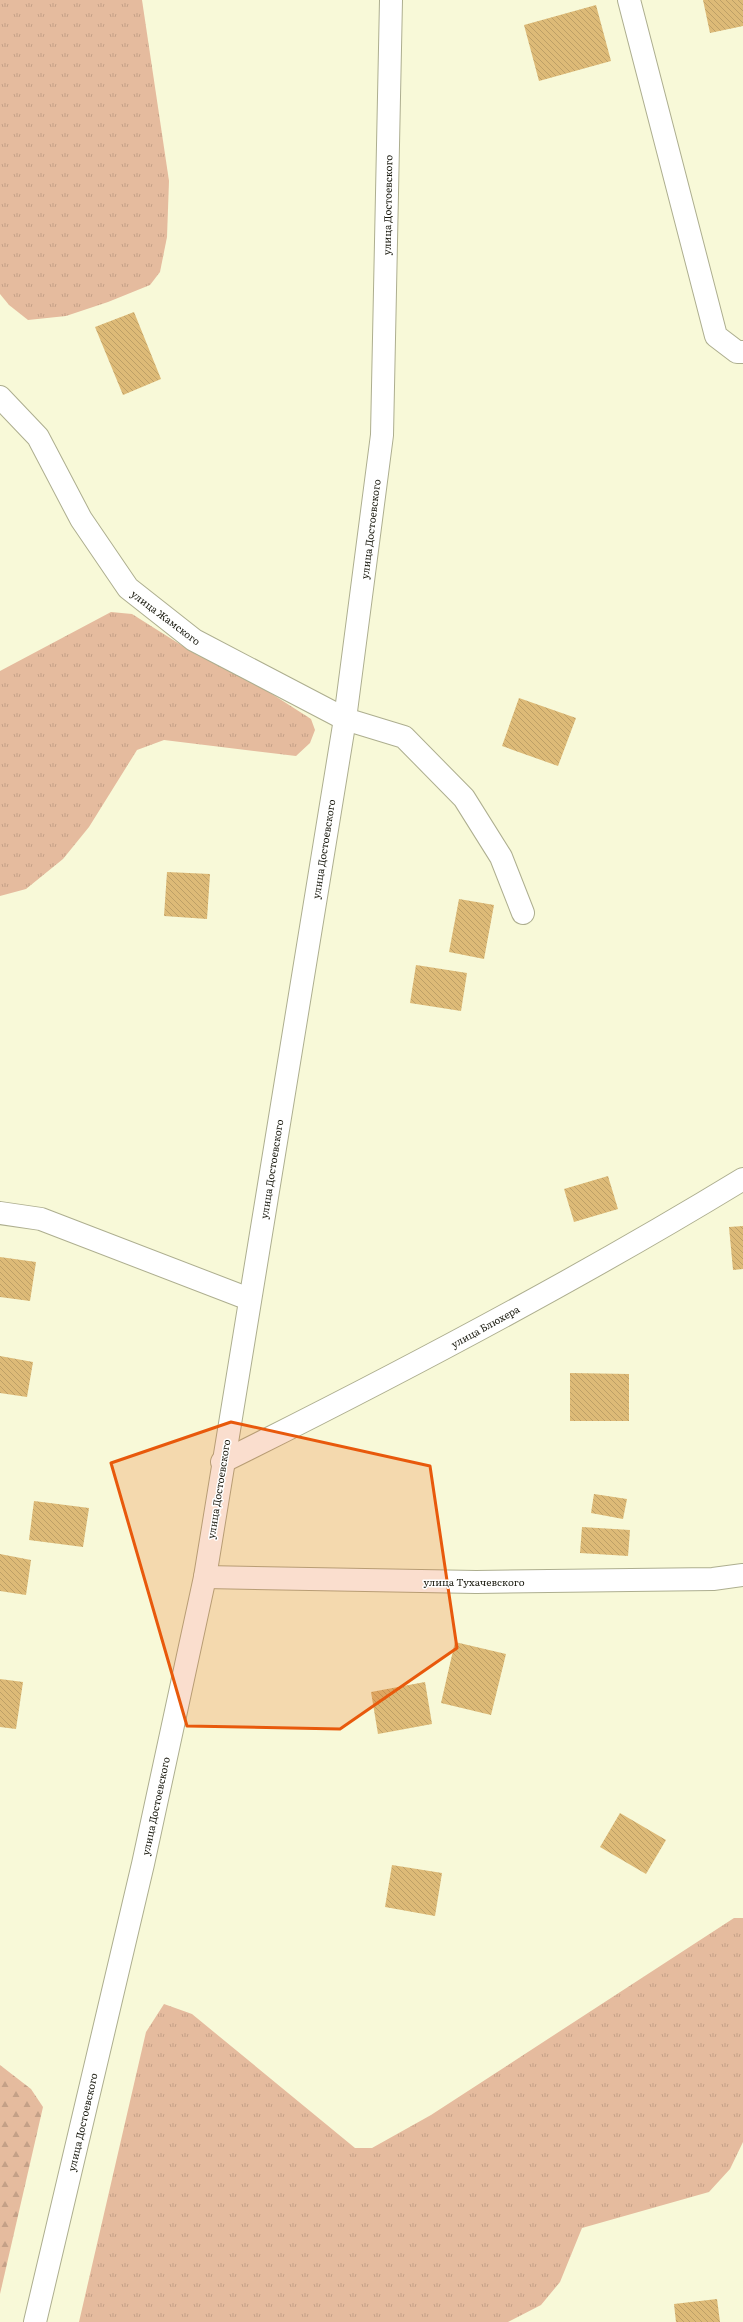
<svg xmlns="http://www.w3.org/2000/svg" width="743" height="2322" viewBox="0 0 743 2322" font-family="Literata,serif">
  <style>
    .grass { fill: url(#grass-tufts) }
    .forest { fill: url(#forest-firs) }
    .building { fill: url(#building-back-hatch) }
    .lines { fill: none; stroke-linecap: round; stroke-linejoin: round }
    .minor-casing { stroke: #adae8f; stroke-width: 24 }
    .major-casing { stroke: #adae8f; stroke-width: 24 }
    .minor { stroke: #fff; stroke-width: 22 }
    .major { stroke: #fff; stroke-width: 22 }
    .marked { fill: #e8590c; fill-opacity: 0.2; stroke: #e8590c; stroke-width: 3; stroke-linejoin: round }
    .labels { text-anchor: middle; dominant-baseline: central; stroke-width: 3; stroke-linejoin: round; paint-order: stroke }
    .street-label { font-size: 10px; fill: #18180d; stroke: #fff }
  </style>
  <defs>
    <pattern id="grass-tufts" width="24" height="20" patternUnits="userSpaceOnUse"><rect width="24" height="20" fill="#e5bb9e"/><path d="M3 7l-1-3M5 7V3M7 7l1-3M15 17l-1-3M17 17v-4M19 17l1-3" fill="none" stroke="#c4a087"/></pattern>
    <pattern id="forest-firs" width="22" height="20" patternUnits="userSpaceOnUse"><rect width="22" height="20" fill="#e5bb9e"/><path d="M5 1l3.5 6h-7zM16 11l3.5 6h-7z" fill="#c4a087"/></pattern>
    <pattern id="building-back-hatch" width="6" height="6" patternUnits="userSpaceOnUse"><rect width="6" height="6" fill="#ddba77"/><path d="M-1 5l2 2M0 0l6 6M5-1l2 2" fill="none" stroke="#bd9f66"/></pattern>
  </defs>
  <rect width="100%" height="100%" fill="#f8f9d8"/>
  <g class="grass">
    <polygon points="0,0 142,0 169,181 167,237 160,272 150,285 108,302 66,316 28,320 9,305 0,294"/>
    <polygon points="111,612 132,614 197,655 247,678 311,719 315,730 310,743 296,756 164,740 137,750 89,827 63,859 26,889 0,896 0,671"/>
    <polygon points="734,1918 743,1918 743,2142 730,2169 709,2192 582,2228 560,2282 541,2305 508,2322 79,2322 146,2032 164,2004 192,2014 355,2148 372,2148 431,2115"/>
  </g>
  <polygon class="forest" points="0,2065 31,2089 43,2107 0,2294"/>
  <g class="building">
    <polygon points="703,0 743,0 743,26 710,33"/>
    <polygon points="596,5 611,61 539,81 524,25"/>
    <polygon points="134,312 161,379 123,395 95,327"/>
    <polygon points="519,698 576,718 558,766 502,746"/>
    <polygon points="167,872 210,874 207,919 164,916"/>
    <polygon points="459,899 494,905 484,959 449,952"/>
    <polygon points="416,965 467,973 461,1011 410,1003"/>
    <polygon points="608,1176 618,1209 574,1222 564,1189"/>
    <polygon points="743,1226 743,1269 733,1270 729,1227"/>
    <polygon points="0,1257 36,1262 30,1301 0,1297"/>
    <polygon points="0,1356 33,1362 27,1397 0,1393"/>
    <polygon points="570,1373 629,1374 629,1421 570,1421"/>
    <polygon points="594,1494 627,1499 623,1519 591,1513"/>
    <polygon points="34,1501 89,1508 83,1547 29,1540"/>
    <polygon points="582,1527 630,1530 628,1556 580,1553"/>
    <polygon points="0,1554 31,1560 26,1595 0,1591"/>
    <polygon points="455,1642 506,1654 491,1715 441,1703"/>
    <polygon points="0,1679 23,1682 16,1729 0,1727"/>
    <polygon points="425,1682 432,1724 378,1734 371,1692"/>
    <polygon points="620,1813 666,1840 646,1874 600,1847"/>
    <polygon points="392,1865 442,1873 435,1916 385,1907"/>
    <polygon points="717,2299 720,2322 676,2322 674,2304"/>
  </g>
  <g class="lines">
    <defs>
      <g id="minor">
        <polyline points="629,0 716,336 737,352 743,352"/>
        <polyline points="0,397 38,437 81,519 128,588 194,640 345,719 404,737 464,798 501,857 523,913"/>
        <polyline points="0,1213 41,1219 249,1299"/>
        <path d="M222,1462C399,1374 574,1282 743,1179"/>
        <polyline points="205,1577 476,1582 713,1579 743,1575"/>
      </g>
      <polyline id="major" points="35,2322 143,1864 205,1577 345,719 382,435 391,0"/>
    </defs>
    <use href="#minor" class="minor-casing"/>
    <use href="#major" class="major-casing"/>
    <use href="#minor" class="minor"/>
    <use href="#major" class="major"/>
  </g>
  <path class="marked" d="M231,1422L430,1466L457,1648L340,1729L187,1726L111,1463Z"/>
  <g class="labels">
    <g class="street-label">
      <text transform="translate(387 205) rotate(-89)">улица Достоевского</text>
      <text transform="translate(370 529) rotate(-83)">улица Достоевского</text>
      <text transform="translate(166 617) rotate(37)">улица Жамского</text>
      <text transform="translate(323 849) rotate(-81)">улица Достоевского</text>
      <text transform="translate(271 1169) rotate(-81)">улица Достоевского</text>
      <text transform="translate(485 1326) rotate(-29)">улица Блюхера</text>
      <text transform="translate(218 1489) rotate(-81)">улица Достоевского</text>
      <text x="474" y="1581">улица Тухачевского</text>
      <text transform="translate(155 1806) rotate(-78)">улица Достоевского</text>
      <text transform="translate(82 2122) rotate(-77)">улица Достоевского</text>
    </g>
  </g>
</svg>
